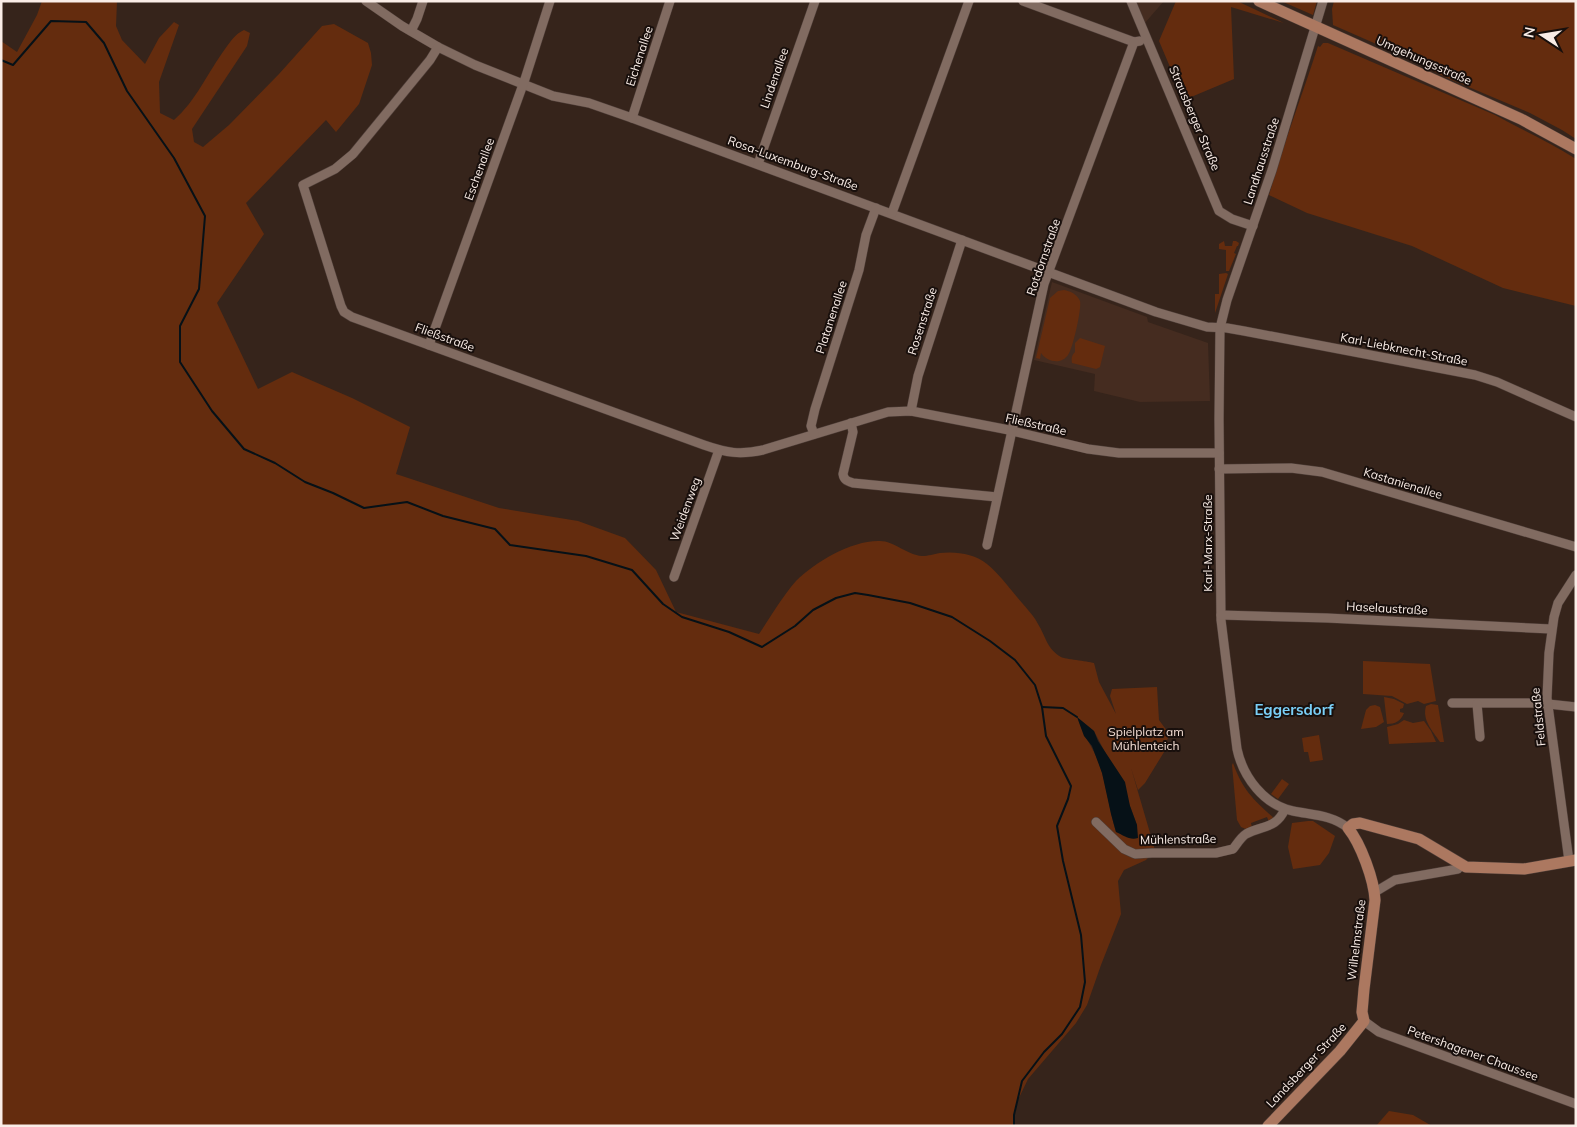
<svg xmlns="http://www.w3.org/2000/svg" width="1577" height="1127" viewBox="0 0 1577 1127" font-family="Mulish,sans-serif">
  <style>
    .built { fill: #452c20 }
    .green { fill: #642c0e; fill-rule: evenodd }
    .water { fill: #061117 }
    .lines { fill: none; stroke-linecap: round; stroke-linejoin: round }
    .stream { stroke: #061117; stroke-width: 2 }
    .minor-casing { stroke: #4e3e38; stroke-width: 10 }
    .major-casing { stroke: #4e3e38; stroke-width: 12 }
    .minor { stroke: #816b61; stroke-width: 9 }
    .major { stroke: #ac7860; stroke-width: 11 }
    .labels { text-anchor: middle; dominant-baseline: central; stroke-width: 4; stroke-linejoin: round; paint-order: stroke }
    .street-label { font-size: 12px; fill: #faede7; stroke: #180f0c }
    .park-label { font-size: 12px; fill: #f4ded4; stroke: #180f0c }
    .quarter-label { font-size: 15px; font-weight: bold; fill: #7acff7; stroke: #180f0c }
  </style>
  <rect width="100%" height="100%" fill="#36241b"/>
  <g class="built">
    <polygon points="1135,1 1164,1 1144,24"/>
    <polygon points="1052,282 1147,317 1148,322 1208,343 1210,401 1140,402 1094,391 1095,374 1034,360"/>
  </g>
  <g class="green">
    <path d="M42,1H117L116,26L122,40L145,64L159,38L174,22L179,25L159,82L160,113L174,120C196,101 208,72 225,49C231,41 235,34 244,30L250,33L247,46L192,129L194,142L203,147L229,125L279,74L322,26L334,24L368,43L371,53L372,65L359,104L336,132L326,120L246,203L264,234L217,303L258,389L292,372L352,398L410,427L396,474L499,508L578,521L625,538L656,570L676,612L759,634C771,616 782,597 796,581C815,562 852,540 880,541C894,541 907,555 922,556C929,556 933,554 940,553C956,551 975,554 987,564C999,574 1007,585 1017,597C1024,606 1033,614 1038,624C1046,637 1047,649 1061,657C1065,659 1087,661 1094,663L1099,682L1116,714L1110,696L1112,689L1157,687L1159,720L1170,735L1167,740L1169,744L1145,783L1138,790L1131,768L1155,850L1146,860L1124,870L1118,881L1121,914L1101,965L1087,1005L1076,1023L1028,1079L1017,1102L1013,1126H1V41L17,52L37,15ZM1078,718L1094,731L1106,754L1130,806L1137,825L1116,832C1109,809 1107,786 1099,763C1093,747 1082,734 1078,718Z"/>
    <polygon points="1176,1 1237,1 1284,23 1231,7 1234,79 1184,100 1159,41"/>
    <polygon points="1281,1 1317,1 1313,15"/>
    <polygon points="1334,1 1576,1 1576,139 1562,130 1530,113 1445,77 1415,61 1333,25 1332,9"/>
    <path d="M1323,43H1328L1495,115C1522,130 1550,142 1576,159V306L1503,288L1412,246L1307,213L1269,195C1283,145 1302,96 1318,46L1320,47Z"/>
    <polygon points="1224,241 1225,246 1232,246 1233,241 1236,241 1239,243 1238,246 1237,246 1234,253 1236,254 1229,271 1226,271 1226,250 1219,249 1219,244"/>
    <polygon points="1226,273 1228,274 1215,313 1215,294 1219,294 1219,274"/>
    <path d="M1064,290C1070,291 1077,294 1080,301C1082,307 1073,349 1068,355C1061,365 1047,362 1041,353L1040,359L1036,358L1050,298L1058,291Z"/>
    <path d="M1080,338L1105,346L1100,367L1096,369L1072,363C1071,358 1072,355 1075,352V343Z"/>
    <polygon points="1363,661 1430,664 1436,701 1424,704 1418,701 1407,704 1392,696 1363,694"/>
    <path d="M1384,697L1394,699L1404,704L1403,708L1400,709V712L1404,713C1401,721 1395,724 1387,724Z"/>
    <path d="M1431,704L1438,705L1444,742H1440C1432,730 1422,720 1426,706Z"/>
    <polygon points="1375,705 1380,707 1384,722 1376,727 1361,729 1366,710 1370,706"/>
    <polygon points="1404,720 1413,723 1424,721 1431,731 1436,742 1389,744 1387,727 1398,724"/>
    <polygon points="1319,735 1323,760 1310,762 1308,752 1304,752 1302,738"/>
    <path d="M1233,763C1243,791 1254,800 1275,819L1269,822L1267,817L1251,823L1252,828L1248,830L1241,827L1237,820L1232,765Z"/>
    <polygon points="1282,779 1289,784 1278,799 1271,794"/>
    <polygon points="1308,821 1313,821 1335,836 1329,853 1320,865 1293,869 1288,847 1292,823"/>
    <polygon points="1389,1111 1413,1115 1432,1126 1376,1126"/>
  </g>
  <path class="water" d="M1077,717L1094,731L1098,741L1125,782L1130,806L1137,825L1138,838C1130,841 1123,835 1116,832L1111,814L1102,773L1092,746L1084,736Z"/>
  <g class="lines">
    <g class="stream">
      <polyline points="1,60 13,65 51,21 86,22 104,43 127,91 174,158 205,216 199,289 180,326 180,362 212,411 244,449 275,463 305,482 333,493 364,508 407,502 443,516 495,529 510,545 586,556 632,570 663,604 682,617 729,632 762,647 795,626 813,610 836,598 855,593 868,595 910,603 952,617 990,641 1015,660 1035,685 1042,707 1046,736 1071,786 1068,799 1057,826 1063,861 1081,935 1085,982 1080,1007 1062,1034 1044,1052 1022,1081 1014,1115 1014,1126"/>
      <polyline points="1042,707 1063,708 1077,717"/>
    </g>
    <defs>
      <g id="minor">
        <polyline points="366,1 402,26 438,47 475,65 553,96 589,103 632,118 1156,312 1207,327 1227,328 1244,331 1475,375 1497,382 1576,417"/>
        <polyline points="1023,1 1134,42 1140,41"/>
        <polyline points="1131,1 1219,211 1232,219 1253,226"/>
        <path d="M1323,1L1272,170L1227,300L1220,328L1219,419L1221,620L1237,749C1243,777 1264,805 1293,811C1313,815 1332,815 1348,828"/>
        <polyline points="411,31 417,19 423,1"/>
        <path d="M438,47L430,60L353,154L335,169L303,185L341,306L344,312L352,317L704,445C727,453 740,455 763,450L888,412L911,411L1004,429L1088,449L1119,453H1219"/>
        <polyline points="632,118 670,1"/>
        <polyline points="758,164 815,1"/>
        <polyline points="892,213 969,1"/>
        <polyline points="429,345 525,79 550,1"/>
        <polyline points="911,411 918,376 962,240"/>
        <path d="M851,423L853,432L843,474C844,480 847,481 853,483L997,497"/>
        <polyline points="814,434 811,426 815,409 859,270 866,235 876,208"/>
        <polyline points="1219,469 1291,468 1322,472 1576,547"/>
        <polyline points="987,545 1044,284 1134,42"/>
        <polyline points="674,577 719,450"/>
        <polyline points="1221,615 1327,618 1551,629"/>
        <polyline points="1452,703 1539,703 1576,707"/>
        <polyline points="1477,704 1480,737"/>
        <path d="M1096,822L1124,849L1135,854L1152,853H1216L1233,849C1237,844 1241,837 1246,834C1263,825 1276,829 1285,809"/>
        <polyline points="1569,861 1547,698 1549,653 1554,617 1558,603 1576,575"/>
        <polyline points="1375,892 1395,880 1458,869 1461,864"/>
        <polyline points="1364,1021 1379,1032 1576,1104"/>
      </g>
      <g id="major">
        <polyline points="1259,1 1521,119 1576,149"/>
        <path d="M1268,1126L1340,1051L1364,1021L1362,1012L1364,989L1375,900C1374,880 1361,844 1348,828L1353,824L1360,823L1419,839L1466,867L1524,869L1576,860"/>
      </g>
    </defs>
    <use href="#minor" class="minor-casing"/>
    <use href="#major" class="major-casing"/>
    <use href="#minor" class="minor"/>
    <use href="#major" class="major"/>
  </g>
  <g class="labels">
    <g class="street-label">
      <text transform="translate(639 56) rotate(-72)">Eichenallee</text>
      <text transform="translate(1424 60) rotate(24)">Umgehungsstraße</text>
      <text transform="translate(774 78) rotate(-71)">Lindenallee</text>
      <text transform="translate(1195 118) rotate(67)">Strausberger Straße</text>
      <text transform="translate(1261 161) rotate(-72)">Landhausstraße</text>
      <text transform="translate(793 163) rotate(20)">Rosa-Luxemburg-Straße</text>
      <text transform="translate(479 169) rotate(-70)">Eschenallee</text>
      <text transform="translate(1043 257) rotate(-71)">Rotdornstraße</text>
      <text transform="translate(831 317) rotate(-72)">Platanenallee</text>
      <text transform="translate(922 321) rotate(-72)">Rosenstraße</text>
      <text transform="translate(445 337) rotate(20)">Fließstraße</text>
      <text transform="translate(1404 349) rotate(11)">Karl-Liebknecht-Straße</text>
      <text transform="translate(1036 424) rotate(13)">Fließstraße</text>
      <text transform="translate(1403 483) rotate(17)">Kastanienallee</text>
      <text transform="translate(685 509) rotate(-70)">Weidenweg</text>
      <text transform="translate(1207 543) rotate(-90)">Karl-Marx-Straße</text>
      <text transform="translate(1387 608) rotate(3)">Haselaustraße</text>
      <text transform="translate(1538 717) rotate(-96)">Feldstraße</text>
      <text transform="translate(1178 839) rotate(-1)">Mühlenstraße</text>
      <text transform="translate(1356 940) rotate(-83)">Wilhelmstraße</text>
      <text transform="translate(1473 1053) rotate(20)">Petershagener Chaussee</text>
      <text transform="translate(1306 1065) rotate(-47)">Landsberger Straße</text>
    </g>
    <g class="park-label">
      <text x="1146" y="731">Spielplatz am<tspan x="1146" dy="14">Mühlenteich</tspan></text>
    </g>
    <g class="quarter-label">
      <text x="1294" y="709">Eggersdorf</text>
    </g>
  </g>
  <rect width="1577" height="1127" fill="none" stroke="#faede7" stroke-width="5"/>
  <g transform="translate(1542 35) rotate(282)" stroke="#180f0c" stroke-width="4" paint-order="stroke">
  <path d="M0-4L9 19L0 12L-9 19Z" fill="#faede7"/>
  <text y="-8" font-size="14" font-weight="bold" text-anchor="middle" fill="#faede7">N</text>
  </g>
</svg>
